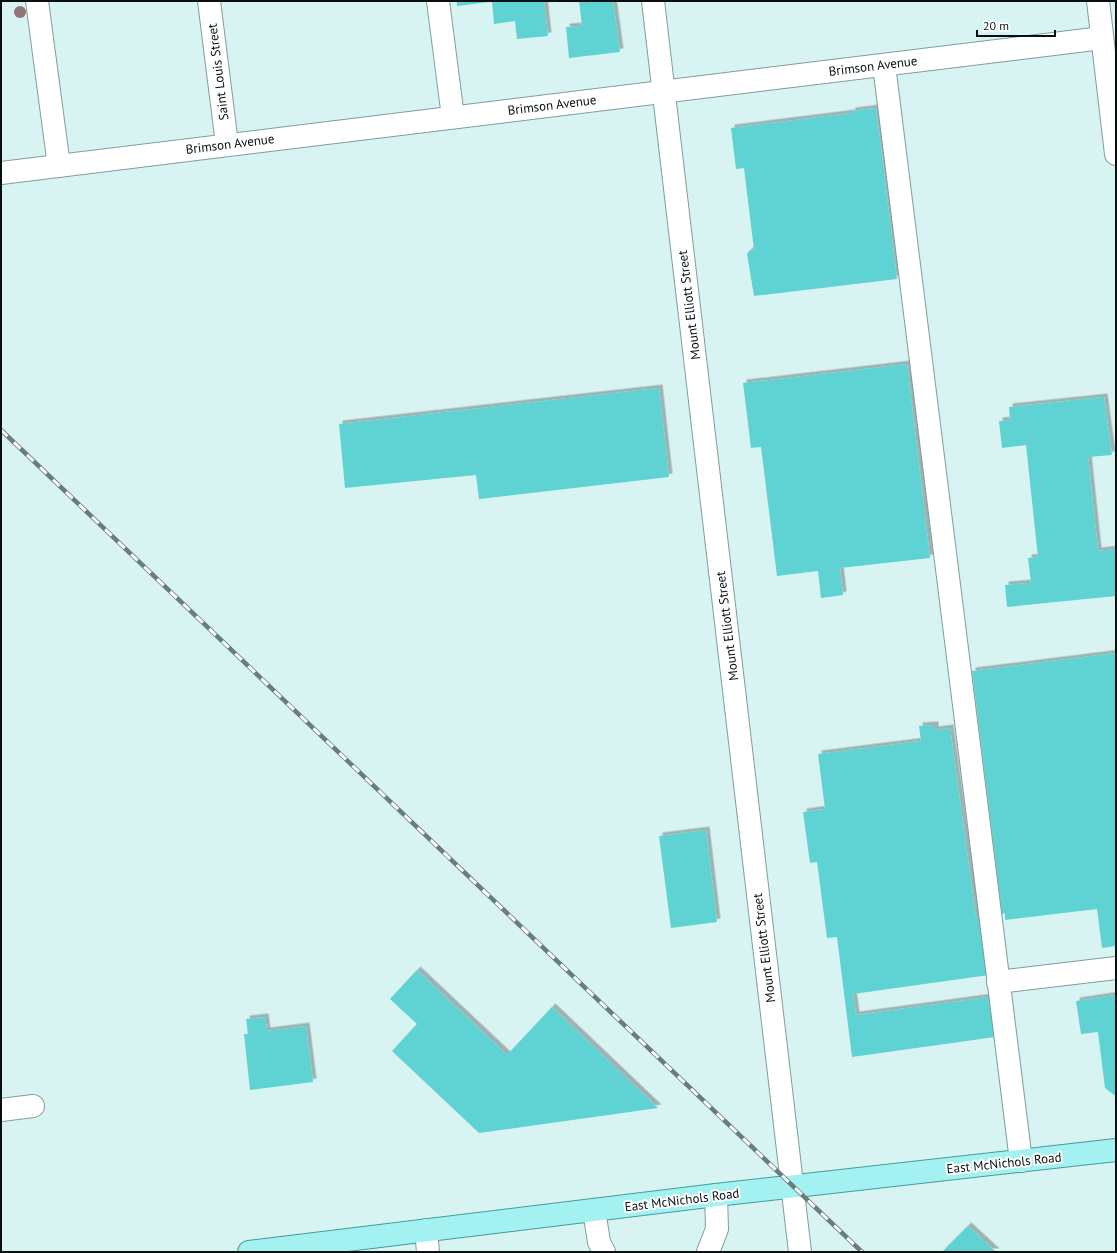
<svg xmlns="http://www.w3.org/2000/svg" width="1117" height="1253" viewBox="0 0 1117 1253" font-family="'PT Sans',sans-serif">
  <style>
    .building { fill: #5ed3d3; filter: url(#shadow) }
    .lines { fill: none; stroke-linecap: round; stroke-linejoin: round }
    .minor-casing { stroke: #829c9c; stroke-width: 24 }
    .major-casing { stroke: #459c9c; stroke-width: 24 }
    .minor { stroke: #fff; stroke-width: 22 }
    .major { stroke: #a3f1f1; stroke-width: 22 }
    .rail-casing { stroke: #6a7c7c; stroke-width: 4.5 }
    .rail { stroke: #fff; stroke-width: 3; stroke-dasharray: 9; stroke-linecap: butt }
    .tree { fill: #92747b }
    .labels { text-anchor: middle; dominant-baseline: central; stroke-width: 4; stroke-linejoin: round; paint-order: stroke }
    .street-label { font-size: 13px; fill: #071010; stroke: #fff }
  </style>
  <defs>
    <filter id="shadow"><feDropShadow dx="3.5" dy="-3.5" stdDeviation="0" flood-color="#0004"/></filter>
  </defs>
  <rect width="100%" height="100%" fill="#d7f3f2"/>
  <g class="building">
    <polygon points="457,1 489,1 489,2 457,6"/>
    <polygon points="492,1 544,1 548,36 517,39 515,21 494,24"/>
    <polygon points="579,1 613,1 620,52 569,58 566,27 582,26"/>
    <polygon points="876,108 897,279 754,296 747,254 750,250 754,250 744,168 736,169 731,128 852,113 852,111"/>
    <polygon points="907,364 930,558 840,568 843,595 821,598 818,571 777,576 761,447 751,448 743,383"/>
    <polygon points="659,388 669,477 479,499 476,475 345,488 339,424"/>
    <polygon points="1104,397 1112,455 1088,457 1098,551 1116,549 1116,596 1007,607 1005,585 1031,583 1028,558 1038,557 1026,445 1002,448 999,421 1010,420 1009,407"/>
    <polygon points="1116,653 1116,946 1102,948 1097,909 1005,920 1005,913 1002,914 972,671"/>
    <polygon points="935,725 935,730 950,728 976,918 981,916 989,975 853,994 856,1015 989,997 995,1037 852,1057 837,937 827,938 817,862 810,863 803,812 825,809 818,754 921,741 919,726"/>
    <polygon points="706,830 717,922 671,928 659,836"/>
    <polygon points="417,970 507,1055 552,1007 658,1108 479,1133 392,1051 417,1024 390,999"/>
    <polygon points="1116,995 1116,1094 1114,1095 1105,1088 1098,1032 1081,1034 1076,1001"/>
    <polygon points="265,1017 267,1031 306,1026 313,1082 250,1090 244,1034 248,1034 246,1019"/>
    <polygon points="968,1226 996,1252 942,1252"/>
  </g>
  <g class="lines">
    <defs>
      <g id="minor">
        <polyline points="37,1 59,166"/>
        <polyline points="209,1 227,144"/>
        <polyline points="438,1 453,117"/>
        <polyline points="653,1 800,1252"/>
        <polyline points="1098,1 1116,154"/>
        <polyline points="884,65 1021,1161"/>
        <polyline points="1,173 1102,38"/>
        <polyline points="998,982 1116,968"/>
        <polyline points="1,1110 33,1106"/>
        <polyline points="594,1210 599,1242 604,1252"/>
        <polyline points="426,1230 428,1252"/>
        <polyline points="708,1252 717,1229 716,1195"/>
      </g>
      <polyline id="major" points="249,1252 716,1195 1116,1150"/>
    </defs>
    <use href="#minor" class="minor-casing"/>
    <use href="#major" class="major-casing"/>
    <use href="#minor" class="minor"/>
    <use href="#major" class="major"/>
    <defs>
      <polyline id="rail" points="1,430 862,1252"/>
    </defs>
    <use href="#rail" class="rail-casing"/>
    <use href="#rail" class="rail"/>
  </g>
  <circle class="tree" cx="20" cy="12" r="6"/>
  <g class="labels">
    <g class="street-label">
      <text transform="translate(873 66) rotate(-7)">Brimson Avenue</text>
      <text transform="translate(218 72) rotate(-97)">Saint Louis Street</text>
      <text transform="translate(552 105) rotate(-7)">Brimson Avenue</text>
      <text transform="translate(230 144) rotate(-7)">Brimson Avenue</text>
      <text transform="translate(689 305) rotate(-97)">Mount Elliott Street</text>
      <text transform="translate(727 626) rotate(-97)">Mount Elliott Street</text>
      <text transform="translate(764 948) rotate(-97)">Mount Elliott Street</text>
      <text transform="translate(1004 1163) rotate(-6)">East McNichols Road</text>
      <text transform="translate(682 1200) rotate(-7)">East McNichols Road</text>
    </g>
  </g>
  <rect width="1117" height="1253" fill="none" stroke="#071010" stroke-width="4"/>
  <path d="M977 30v6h78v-6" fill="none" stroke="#071010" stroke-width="2"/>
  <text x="983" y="30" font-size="12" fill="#071010" stroke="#ffffff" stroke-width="3" paint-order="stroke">20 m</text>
</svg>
